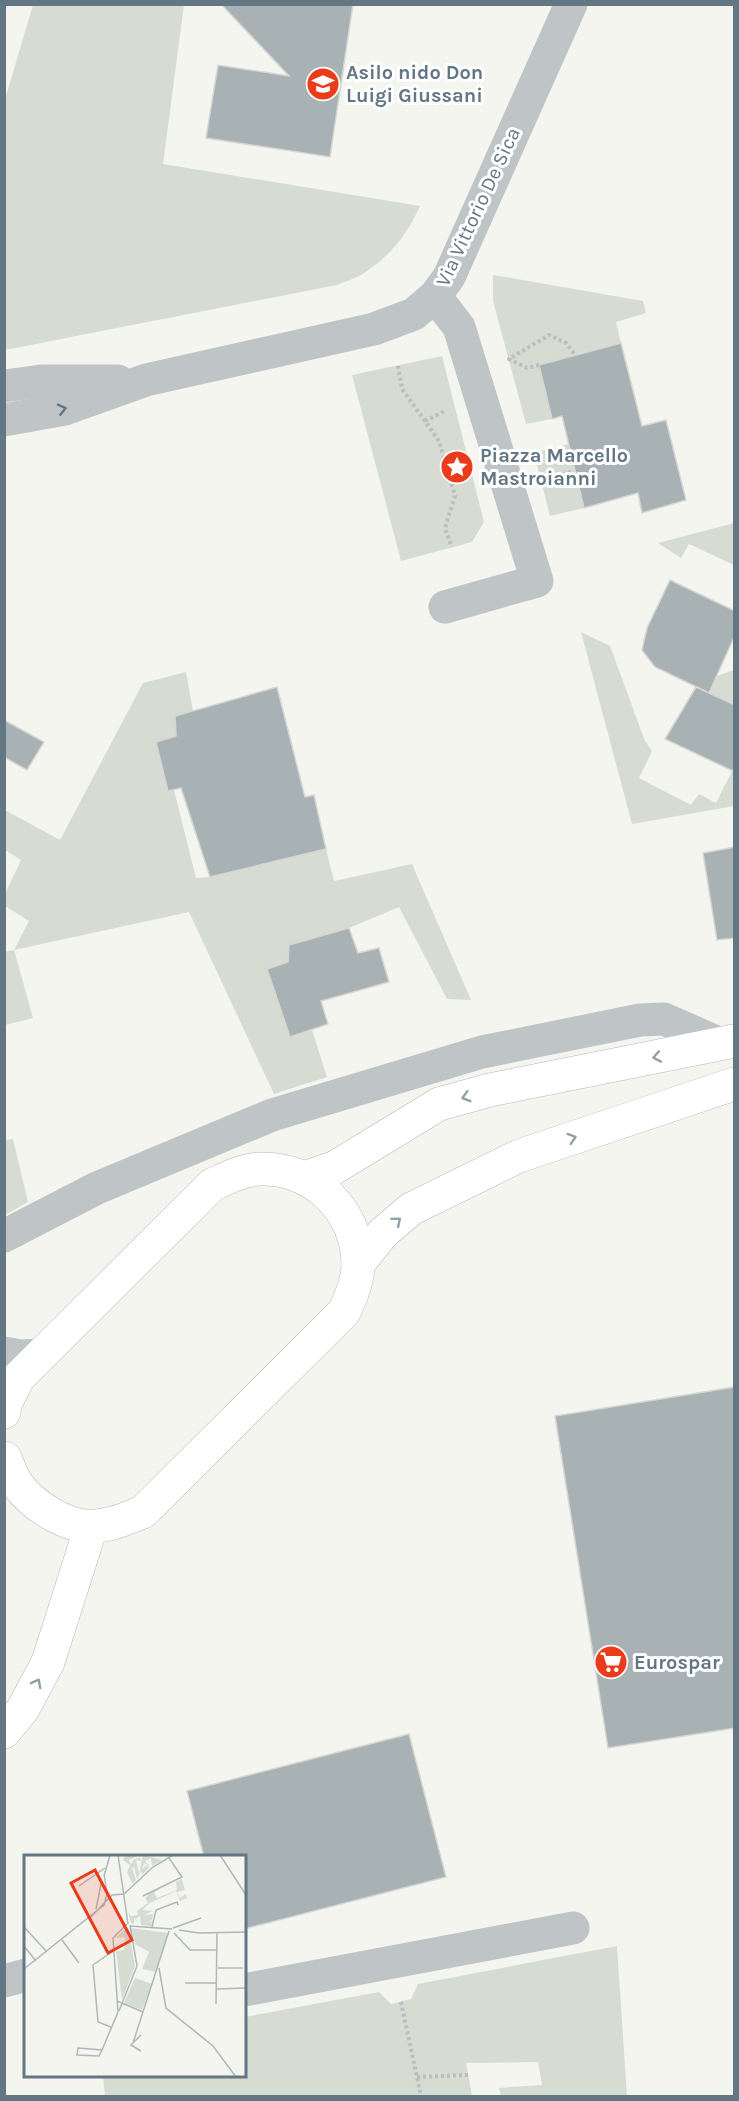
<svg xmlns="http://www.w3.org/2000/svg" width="739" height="2101" viewBox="0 0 739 2101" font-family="Karla,sans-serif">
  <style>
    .green { fill: #d6dcd1 }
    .building { fill: #a8b2b5; stroke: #d6d6d3; stroke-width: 1.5 }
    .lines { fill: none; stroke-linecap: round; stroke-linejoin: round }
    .major-casing { stroke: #b3b8bb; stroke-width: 34 }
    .path { stroke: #bbbec0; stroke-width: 4; stroke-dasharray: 3 3; stroke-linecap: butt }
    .minor { stroke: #bfc5c7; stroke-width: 33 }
    .major { stroke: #fff; stroke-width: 33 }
    .oneway { stroke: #627783 }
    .oneway2 { stroke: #91a0a8 }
    .labels { text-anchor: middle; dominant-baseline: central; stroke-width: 6; stroke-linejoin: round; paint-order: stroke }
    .poi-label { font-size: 20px; font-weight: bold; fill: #627783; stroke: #fff; text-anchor: start }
    .street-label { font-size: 20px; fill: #627783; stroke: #fff }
    .inset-road { fill: none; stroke: #adb8ba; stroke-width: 1.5 }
    .view { fill: #ea3c1b; fill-opacity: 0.15; stroke: #ea3c1b; stroke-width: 3 }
    .inset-edge { fill: none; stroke: #627783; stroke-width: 3 }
  </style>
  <rect width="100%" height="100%" fill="#f5f5f0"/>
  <g class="green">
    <path d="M33,5H184L163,164L420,206C408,233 391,255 367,271C359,277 347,281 337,285L5,350V99Z"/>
    <polygon points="493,275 643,301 646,313 616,322 621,343 539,365 552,419 526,424 493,301"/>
    <polygon points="442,356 484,522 472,542 401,561 352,375"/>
    <polygon points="585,440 588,456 572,460 584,508 550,516 534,453"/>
    <polygon points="734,523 734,565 689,544 681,558 658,543"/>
    <polygon points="581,632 610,646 645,741 652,751 639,778 691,805 699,794 716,803 734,767 734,806 632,824"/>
    <polygon points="734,670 734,705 710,693 717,676"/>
    <polygon points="186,672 193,711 175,716 176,736 156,742 168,791 174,790 196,878 210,877 326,849 334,881 412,864 471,1000 447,999 399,907 349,928 290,945 288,962 267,970 290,1037 312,1030 327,1077 274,1094 189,912 14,950 33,1018 5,1025 4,952 14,950 29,921 5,906 5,894 21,860 5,850 5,810 60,840 143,683"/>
    <polygon points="13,1139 28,1202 5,1215 5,1140"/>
    <polygon points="617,1946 627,2096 501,2096 499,2088 542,2085 538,2062 466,2063 472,2096 105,2096 103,2076 244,2076 245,2017 379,1992 391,2004 411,1999 418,1984"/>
  </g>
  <g class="building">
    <polygon points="221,4 353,4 330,157 206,138 218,65 289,76"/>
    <polygon points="621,343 642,426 666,420 686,500 642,513 638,493 584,508 562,416 552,419 539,365"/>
    <polygon points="670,580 735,611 735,635 709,693 655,667 642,650 647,628"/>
    <polygon points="277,687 305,797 314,795 326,849 210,877 181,788 168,791 156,742 176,736 175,716"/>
    <polygon points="696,687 735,705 735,772 665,739"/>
    <polygon points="4,720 44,742 27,770 4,757"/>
    <polygon points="735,847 735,938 717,940 703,853"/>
    <polygon points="349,928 358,953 379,948 389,982 321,1001 328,1024 290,1037 267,969 288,962 289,945"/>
    <polygon points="735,1387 735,1728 608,1748 555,1416"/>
    <polygon points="409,1734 446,1877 244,1929 244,1857 204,1857 187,1791"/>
  </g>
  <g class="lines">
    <defs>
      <g id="major">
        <polyline points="304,1178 334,1168 439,1104 490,1090 734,1041"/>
        <polyline points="358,1264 383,1233 411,1209 519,1156 734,1084"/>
        <path d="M4,1412L6,1402L19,1377L212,1185C227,1178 242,1170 260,1169C313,1167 358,1211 358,1264C358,1281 351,1297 344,1312L143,1512C127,1518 111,1526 93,1526C67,1528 32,1505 17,1484C12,1477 9,1467 5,1458"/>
        <polyline points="4,1732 23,1709 48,1662 91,1527"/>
      </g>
    </defs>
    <use href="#major" class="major-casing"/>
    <g class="path">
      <polyline points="539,365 527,368 509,359 549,335 566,343 575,355"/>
      <polyline points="398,366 402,389 439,441 455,496 445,528 452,547"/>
      <polyline points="425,421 445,411"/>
      <polyline points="545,479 574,471"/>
      <polyline points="401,2002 421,2096"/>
      <polyline points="417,2077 468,2075"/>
    </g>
    <g class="minor">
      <polyline points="435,296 459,327 537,581 445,607"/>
      <polyline points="4,386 41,381 118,381"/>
      <polyline points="4,420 65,409 146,380 374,329 414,314 435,296 449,277 571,4"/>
      <polyline points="4,1236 97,1188 272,1115 482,1052 640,1020 664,1019 721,1044"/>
      <polyline points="4,1353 21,1356 42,1355"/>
      <polyline points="4,1981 26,1975"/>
      <polyline points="244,1990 573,1928"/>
    </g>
    <use href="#major" class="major"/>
  </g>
  <defs><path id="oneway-chevron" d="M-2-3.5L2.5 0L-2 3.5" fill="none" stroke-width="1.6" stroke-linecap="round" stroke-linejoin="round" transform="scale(1.5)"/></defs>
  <use class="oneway" href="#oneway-chevron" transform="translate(62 409) rotate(-14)"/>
  <g class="oneway2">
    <use href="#oneway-chevron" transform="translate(657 1057) rotate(169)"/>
    <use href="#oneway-chevron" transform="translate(466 1097) rotate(164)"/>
    <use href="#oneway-chevron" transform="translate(572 1138) rotate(-18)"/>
    <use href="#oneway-chevron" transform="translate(397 1221) rotate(-40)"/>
    <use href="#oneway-chevron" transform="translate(37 1683) rotate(-62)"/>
  </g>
  <defs>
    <symbol id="school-disc" viewBox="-11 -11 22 22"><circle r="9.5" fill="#ea3c1b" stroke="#fff"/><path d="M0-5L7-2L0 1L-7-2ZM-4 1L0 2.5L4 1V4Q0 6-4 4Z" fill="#fff"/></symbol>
    <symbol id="sight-disc" viewBox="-11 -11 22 22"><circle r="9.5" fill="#ea3c1b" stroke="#fff"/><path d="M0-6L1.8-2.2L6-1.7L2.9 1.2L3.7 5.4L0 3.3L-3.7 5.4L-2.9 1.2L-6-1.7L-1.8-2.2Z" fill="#fff"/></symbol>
    <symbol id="supermarket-disc" viewBox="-11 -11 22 22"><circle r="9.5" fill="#ea3c1b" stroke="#fff"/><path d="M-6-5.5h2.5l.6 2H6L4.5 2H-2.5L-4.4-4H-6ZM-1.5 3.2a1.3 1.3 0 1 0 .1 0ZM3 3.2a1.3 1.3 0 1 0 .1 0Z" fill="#fff"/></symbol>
  </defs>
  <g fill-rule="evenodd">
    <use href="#school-disc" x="304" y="65" width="38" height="38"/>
    <use href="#sight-disc" x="438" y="448" width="38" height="38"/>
    <use href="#supermarket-disc" x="592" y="1643" width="38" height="38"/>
  </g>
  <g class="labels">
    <g class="poi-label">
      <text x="346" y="72">Asilo nido Don<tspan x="346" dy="23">Luigi Giussani</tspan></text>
      <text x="480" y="455">Piazza Marcello<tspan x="480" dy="23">Mastroianni</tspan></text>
      <text x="634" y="1662">Eurospar</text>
    </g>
    <g class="street-label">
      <text transform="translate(478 207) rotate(-65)">Via Vittorio De Sica</text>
    </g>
  </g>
  <g transform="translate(24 1855)">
    <rect width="222" height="222" fill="#f5f5f0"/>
    <path d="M101,0H115L105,5L107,10L110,4L116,3L118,6L112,5L115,19L119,0L138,5L128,11L127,3L121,6L127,12L120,8L118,14L123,10L125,13L118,20L117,16L113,24L110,12L108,13L112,25L109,29L103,18L106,10L99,5ZM158,24L161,35L153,37L156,43L162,39L163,43L156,46L152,36L126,48L118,55L129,56L120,60L129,59L128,65L121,68L128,66L127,71L117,70L116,61L112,64L115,69L110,63V69L107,68L104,57L107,61L114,60L113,56L124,48L121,43L126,38L135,34L130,38L133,43L153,35L152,27ZM104,72L111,111L98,145L92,96L100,95L102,88L100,82L91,83ZM107,73L144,78L132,117L118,114L125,97L111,89ZM111,123L128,129L118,155L100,148Z" fill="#d6dcd1"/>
    <path class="inset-road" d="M94,0L104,69M196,0L222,40M80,21L86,0M55,31L81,13M88,40L100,39L129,12L149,0M119,41L158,22L145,3M72,54L77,29M66,63L88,40M106,71L148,74M0,72L23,97M128,72L132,55L153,47L154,50M149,73L177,63M155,75L175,78L222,77M150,78L166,95H193M38,85L55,108M0,91L12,106M135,113L142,153L189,191L212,222M194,113H219M0,114L80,50L83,39L80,19M161,128H193M193,134L221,133M93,146L119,157M192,149L193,78M95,156L113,111L106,70M87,172L74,167L69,110L89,96M109,188L145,76M54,193L78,195L75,201L53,200ZM78,195L94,157L89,83L103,69M117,196L107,190L117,180"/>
    <path class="view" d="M71,15L108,85L84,98L47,28Z"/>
    <rect width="222" height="222" class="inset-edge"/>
  </g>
  <rect width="739" height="2101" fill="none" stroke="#627783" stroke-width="12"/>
</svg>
